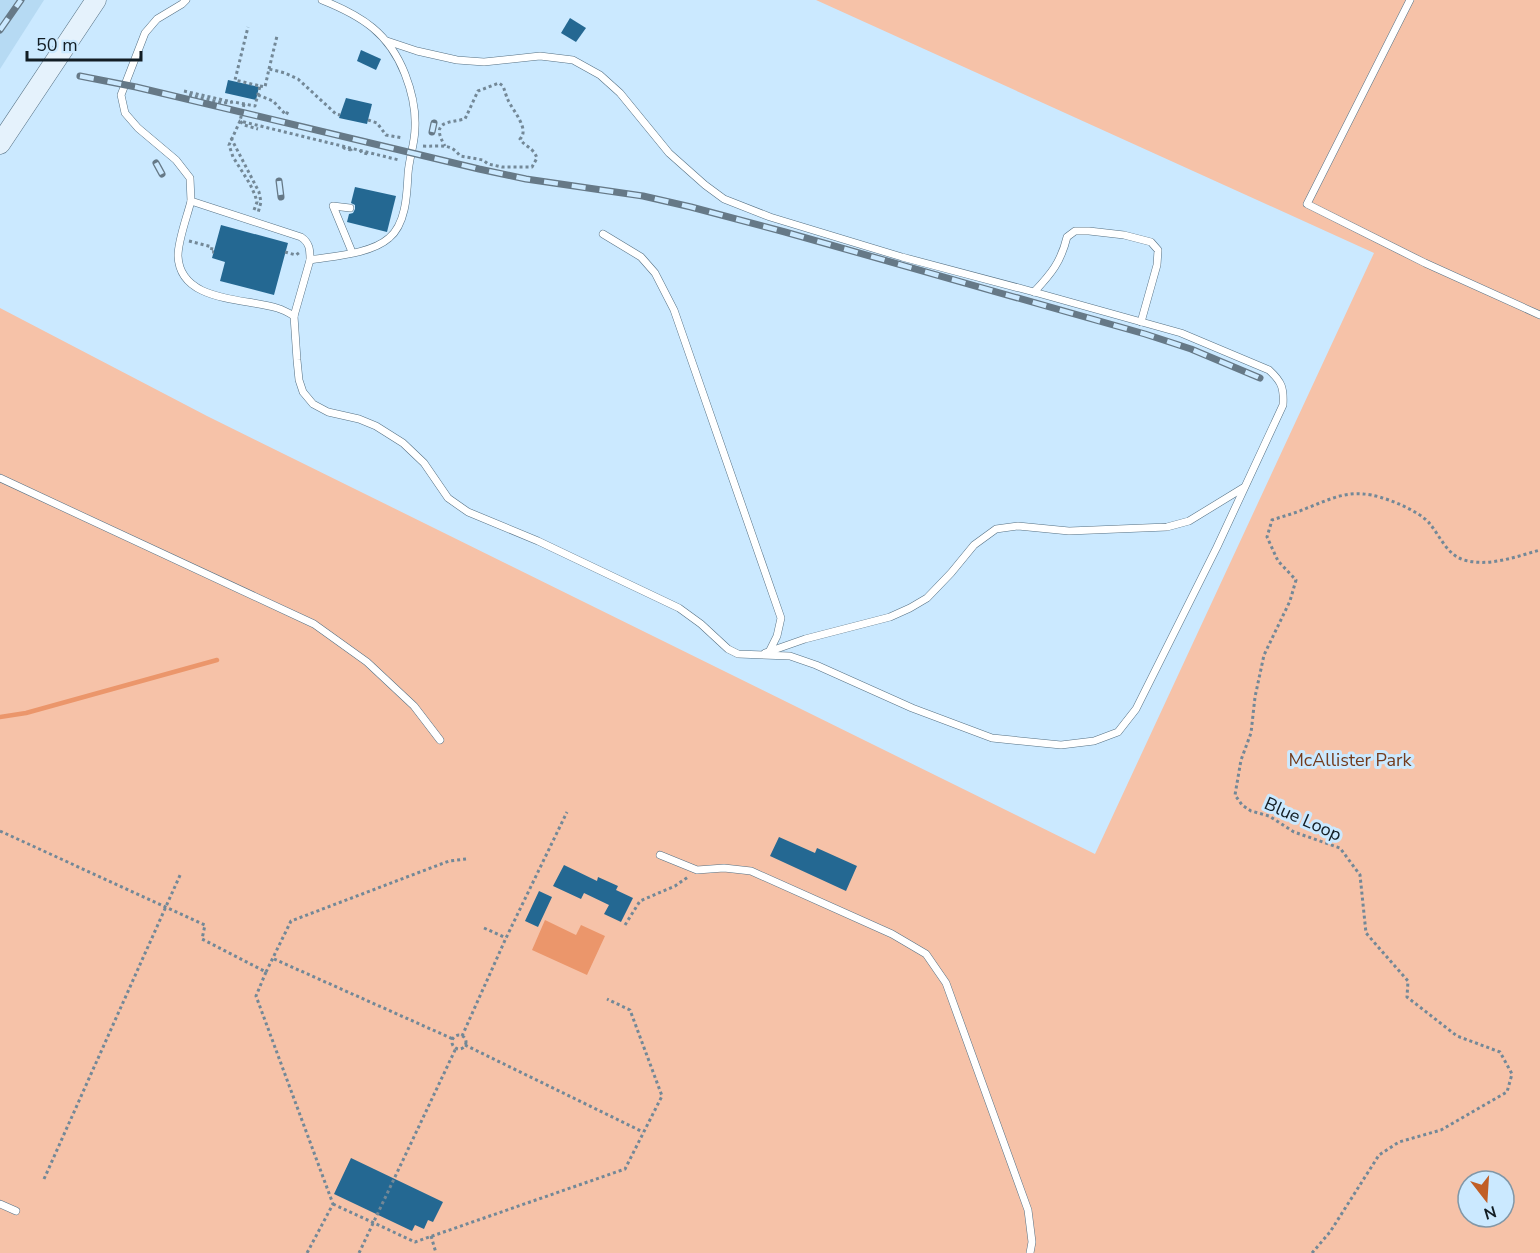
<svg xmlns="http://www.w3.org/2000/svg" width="1540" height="1253" viewBox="0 0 1540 1253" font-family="'Nunito Sans',sans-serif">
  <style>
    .built { fill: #b6daf3 }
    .green { fill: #f6c2a8; fill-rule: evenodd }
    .water { fill: #eb966b }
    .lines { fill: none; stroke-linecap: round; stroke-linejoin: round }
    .stream { stroke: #eb966b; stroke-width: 4.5 }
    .building { fill: #246892 }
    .service-casing { stroke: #557083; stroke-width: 8 }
    .secondary-casing { stroke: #557083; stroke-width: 21 }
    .path { stroke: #738897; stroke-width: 3; stroke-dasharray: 3 3; stroke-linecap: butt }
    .service { stroke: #fff; stroke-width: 7 }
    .secondary { stroke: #e5f2fc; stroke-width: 20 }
    .rail-casing { stroke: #667987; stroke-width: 7 }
    .rail { stroke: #cbe9ff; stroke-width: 4.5; stroke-dasharray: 14; stroke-linecap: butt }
    .labels { text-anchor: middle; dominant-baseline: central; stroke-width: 6; stroke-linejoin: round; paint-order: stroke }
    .park-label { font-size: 18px; fill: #733b1d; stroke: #cbe9ff }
    .street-label { font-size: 18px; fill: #121d24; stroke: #cbe9ff }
  </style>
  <rect width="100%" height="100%" fill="#cbe9ff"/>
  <polygon class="built" points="0,0 44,0 0,69"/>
  <path class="green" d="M816,0H1540V1253H0V308L207,416L1095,854L1374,253ZM1468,1181H1504V1217H1468Z"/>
  <polygon class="water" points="545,920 576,935 581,925 605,936 587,975 532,950"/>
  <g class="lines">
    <polyline class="stream" points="0,717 26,713 217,660"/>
  </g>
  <g class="building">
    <polygon points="570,18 586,28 576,42 561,33"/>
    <polygon points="361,50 381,59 376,70 357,61"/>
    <polygon points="228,80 259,87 256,100 225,93"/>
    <polygon points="346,98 372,104 367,124 339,118"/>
    <polygon points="355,187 396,196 387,232 347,222 349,214 353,213 355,209 355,205 351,203"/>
    <polygon points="221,225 288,243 274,295 220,281 225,262 212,258"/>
    <polygon points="779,837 815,853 817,848 857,866 846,891 770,856"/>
    <polygon points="564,865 597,881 598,877 618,886 616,890 633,898 621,922 604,914 609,905 584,893 581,899 553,886"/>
    <polygon points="539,891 552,897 538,927 525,921"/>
    <polygon points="351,1158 443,1202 433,1222 428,1220 424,1229 415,1225 412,1231 334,1194"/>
  </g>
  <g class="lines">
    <defs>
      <g id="service">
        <path d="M186,0L182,4L157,19L145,33L121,95L125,113L138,128L176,160L190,178L191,201L301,237C310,243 310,250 310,260C333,256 371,254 389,238C406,224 407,194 408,174C409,158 415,143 415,128C416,109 412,92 405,74C389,33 362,16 322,0"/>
        <polyline points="1410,0 1307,204 1425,263 1540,315"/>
        <path d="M191,201C187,217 178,240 178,256C180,303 246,298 277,308C284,310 289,313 294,316"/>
        <polyline points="350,208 333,206 352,252"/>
        <polyline points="603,234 641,257 655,273 674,310 781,618 777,636 769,652"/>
        <path d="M310,260L294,316L297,360L299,380L303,392L313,404L328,412L359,419L376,426L403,443L424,463L448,498L468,512L538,541L679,608L701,624L728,649L738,654L790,656L816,665L912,708L992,738L1061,745L1094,741L1118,732L1136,709L1217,547L1283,405C1284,388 1282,382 1269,370L1181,333L1034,292L902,257L770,217L724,199L705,185L669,153L620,93L600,75L573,60L540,56L484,62L457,60L417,51L387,41"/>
        <path d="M1034,292C1051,274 1061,262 1067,237L1075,231H1089L1124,235L1151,242L1158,250L1157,265L1141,322"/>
        <polyline points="0,478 314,624 367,662 414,706 440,740"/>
        <polyline points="765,653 805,639 890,617 910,608 927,598 951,573 974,545 996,529 1018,526 1069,531 1167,527 1189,521 1243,488"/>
        <polyline points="660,855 697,870 724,868 751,871 892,934 926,954 946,983 1028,1210 1032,1242 1030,1253"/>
        <polyline points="0,1204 16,1211"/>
      </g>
      <polyline id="secondary" points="0,144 96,0"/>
    </defs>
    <use href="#service" class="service-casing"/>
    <use href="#secondary" class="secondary-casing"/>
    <g class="path">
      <polyline points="269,69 277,36"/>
      <polyline points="260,86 265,87 269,69 285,73 298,79 336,114 340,115"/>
      <polyline points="184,91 232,102"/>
      <polyline points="189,95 223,103 234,102 255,106 260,86 235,80 248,27"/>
      <polyline points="258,95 273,101 286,115 289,110"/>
      <polyline points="244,104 240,121 244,125 258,129"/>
      <polyline points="368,120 377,123 386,135 403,138"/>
      <polyline points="231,138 259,192 261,202 258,213"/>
      <path d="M423,146C439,147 450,142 460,156L483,160L488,164L502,167H532L537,158C533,147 525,147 520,139C530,129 513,111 508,100C506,96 505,91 503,86L499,83L478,91L465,119C448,123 430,121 445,146"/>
      <polyline points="343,147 344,148 351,150 350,151"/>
      <polyline points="360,150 362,153 368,154 367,155"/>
      <polyline points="254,210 257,202 255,195 250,184 233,157 229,145 240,121 399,160"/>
      <polyline points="189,241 212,247 211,252 214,252"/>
      <polyline points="285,252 296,255 300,252"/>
      <polyline points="0,831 205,925 202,939 266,972 256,996 333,1204 307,1253"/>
      <polyline points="625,925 640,901 675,886 688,877"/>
      <polyline points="484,928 506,938"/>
      <polyline points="274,959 453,1039"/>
      <polyline points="266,972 291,921 449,861 466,859"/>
      <circle cx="459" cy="1042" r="7"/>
      <polyline points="462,1036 506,938 567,812"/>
      <polyline points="465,1045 643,1132"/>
      <polyline points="44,1179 181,873"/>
      <polyline points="333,1204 415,1242 625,1169 662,1096 630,1010 607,999"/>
      <polyline points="431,1236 436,1253"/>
      <polyline points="359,1253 456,1048"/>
      <path d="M1312,1253L1330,1232L1379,1155L1399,1142L1441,1130L1507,1092L1512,1074L1500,1052L1457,1036L1407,997L1408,981L1366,933L1360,875L1340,848L1294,832L1269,816L1251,811L1242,805L1235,795L1241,760L1251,733L1255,697L1264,655L1290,601L1296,580L1278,561L1267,537L1272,520C1284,516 1296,513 1307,508C1326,501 1342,492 1364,494C1381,495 1419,510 1430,524C1440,536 1447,555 1464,560C1489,567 1515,557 1540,550"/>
    </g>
    <use href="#service" class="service"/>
    <use href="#secondary" class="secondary"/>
    <defs>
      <g id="rail">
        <polyline points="0,30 21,0"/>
        <polyline points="80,76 136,87 479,169 526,179 643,196 691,207 785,232 1145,334 1191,349 1260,378"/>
        <polyline points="432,132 434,123"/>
        <polyline points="156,163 162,174"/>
        <polyline points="279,181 281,197"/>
      </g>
    </defs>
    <use href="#rail" class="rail-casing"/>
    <use href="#rail" class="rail"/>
  </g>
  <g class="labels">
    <g class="park-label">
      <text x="1350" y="760">McAllister Park</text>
    </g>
    <g class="street-label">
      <text transform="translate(1303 819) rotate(24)">Blue Loop</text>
    </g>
  </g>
  <g transform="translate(1486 1199) rotate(163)"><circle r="28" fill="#cbe9ff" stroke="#8197a7" stroke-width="1.5"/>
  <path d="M0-4.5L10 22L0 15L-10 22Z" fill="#c15e25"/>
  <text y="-9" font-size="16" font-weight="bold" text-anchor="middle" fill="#121d24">N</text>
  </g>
  <path d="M27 51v9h114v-9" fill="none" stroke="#121d24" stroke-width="3"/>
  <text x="36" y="51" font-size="18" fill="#121d24" stroke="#cbe9ff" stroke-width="4.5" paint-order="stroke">50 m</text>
</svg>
